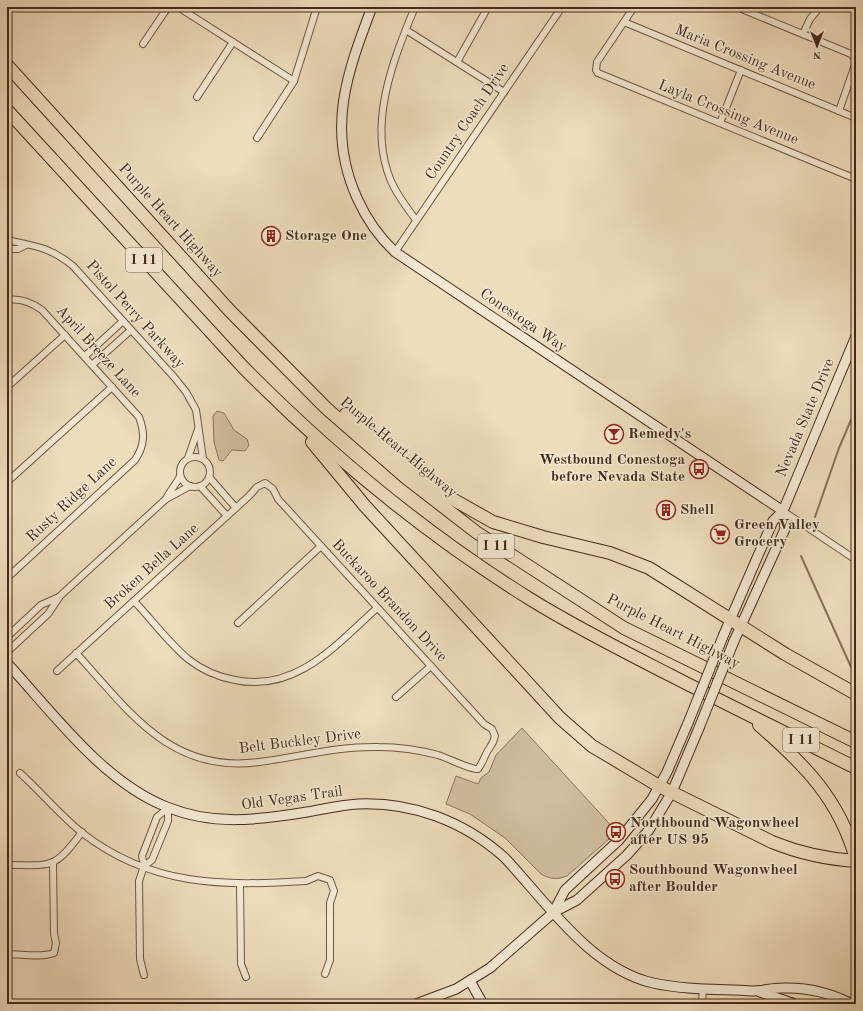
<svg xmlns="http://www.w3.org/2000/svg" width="863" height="1011" viewBox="0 0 863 1011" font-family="'Old Standard TT',serif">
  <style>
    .green { fill: #d1be9f; stroke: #8c745c }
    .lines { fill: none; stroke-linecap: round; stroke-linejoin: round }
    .stream { stroke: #897059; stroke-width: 2 }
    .street-casing { stroke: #705642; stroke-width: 8 }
    .secondary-casing { stroke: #462a19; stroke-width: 11 }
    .highway-casing { stroke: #462a19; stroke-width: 14 }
    .street { stroke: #f4e8d3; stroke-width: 6 }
    .secondary { stroke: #f4e8d3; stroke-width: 9 }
    .highway { stroke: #eedcbb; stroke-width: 12 }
    .secondary-bridge-casing { stroke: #462a19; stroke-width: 11; stroke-linecap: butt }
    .secondary-bridge { stroke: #f4e8d3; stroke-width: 9 }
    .labels { text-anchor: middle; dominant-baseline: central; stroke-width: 3; stroke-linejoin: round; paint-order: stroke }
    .shield { fill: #f4e8d3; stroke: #7a6351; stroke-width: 1 }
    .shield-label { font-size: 14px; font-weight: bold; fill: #462a19 }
    .street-label { font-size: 15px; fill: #462a19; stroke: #f4e8d3 }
    .poi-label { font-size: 15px; font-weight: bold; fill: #462a19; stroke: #f4e8d3; text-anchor: start }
  </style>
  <rect width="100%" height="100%" fill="#eedcbb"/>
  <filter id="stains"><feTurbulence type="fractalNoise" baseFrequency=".005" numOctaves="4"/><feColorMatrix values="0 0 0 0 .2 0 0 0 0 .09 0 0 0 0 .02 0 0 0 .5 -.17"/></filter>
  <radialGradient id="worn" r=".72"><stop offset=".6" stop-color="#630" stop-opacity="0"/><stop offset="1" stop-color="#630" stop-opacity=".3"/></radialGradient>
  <g class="green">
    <polygon points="217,411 224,413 234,430 247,439 249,445 245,451 232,450 223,461 219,460 214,442 213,416"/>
    <path d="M522,728L617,832L567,876C557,880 550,879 541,874L505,838L470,814L446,804L456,776L478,784L481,778L489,772L496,755Z"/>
  </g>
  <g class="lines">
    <g class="stream">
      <polyline points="815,517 839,448 856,408"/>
      <polyline points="801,556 851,667"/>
      <polyline points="854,784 856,788"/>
    </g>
    <defs>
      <g id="street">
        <polyline points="178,7 294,81"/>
        <path d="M415,7C393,60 367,125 391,181C397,195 407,208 416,220"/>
        <polyline points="634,7 597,62 596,70 598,73 856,179"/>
        <polyline points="737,7 851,54 856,60"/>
        <polyline points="624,22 856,118"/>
        <polyline points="406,30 504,92"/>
        <polyline points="803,34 810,19 820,7"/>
        <polyline points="143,44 168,7"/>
        <polyline points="457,62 488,7"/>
        <polyline points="197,97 233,42"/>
        <polyline points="839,111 856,62"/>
        <polyline points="720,123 741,70"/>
        <polyline points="257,138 294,81 317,7"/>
        <path d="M7,240C35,246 50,247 73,266L174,377L186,392L196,410L203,459"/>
        <polyline points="7,249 18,249 26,245"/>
        <polyline points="395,252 562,7"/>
        <path d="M7,300C20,298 31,302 42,310L139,417C145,433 145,445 135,460L7,578"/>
        <polyline points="85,356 123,321"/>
        <polyline points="93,364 131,330"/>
        <polyline points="7,387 65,335"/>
        <circle cx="195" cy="472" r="15"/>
        <polyline points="188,458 198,429"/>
        <polyline points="209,477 236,508"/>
        <polyline points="7,482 112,387"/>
        <polyline points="200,486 227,516"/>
        <path d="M166,499C170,490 176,485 180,476"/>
        <polyline points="783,511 856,560"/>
        <path d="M134,601C152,620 168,642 188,659C202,670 218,677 235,680C296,693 337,644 377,608"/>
        <polyline points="238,623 321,546"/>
        <polyline points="7,637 41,605 59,597"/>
        <polyline points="7,652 48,614 60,596 166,499 190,486"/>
        <path d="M57,671L249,496L257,487L265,483L273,489L278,499L484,724L492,729L495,736C493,746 489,747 486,754C483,760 482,764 478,769C471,770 448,758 438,755C419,750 399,747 379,747C338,746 299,757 259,762C170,774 129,711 76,653"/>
        <polyline points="396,697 431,666"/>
        <path d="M20,773C41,792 59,814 81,832C151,887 223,886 306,881L318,876L330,880L334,891L330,903V960L325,974"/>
        <path d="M7,865C52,865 54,870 82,832"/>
        <polyline points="144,866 152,860 168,821 168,808"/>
        <polyline points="240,884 241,964 246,977"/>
        <path d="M7,954C22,954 40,958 54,953L56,943L54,934L53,864"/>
        <polyline points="144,975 140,959 139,881 144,866 142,856 157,817 168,808"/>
        <polyline points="702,1004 703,988"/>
      </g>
      <g id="secondary">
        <path d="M372,7C347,73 326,129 357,198C366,218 379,237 395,252L783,511"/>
        <polyline points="724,634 773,521 783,511 856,336"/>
        <polyline points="734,641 785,529 783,511"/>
        <path d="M7,663C53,713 103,782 167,807C213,826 259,820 307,812C324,809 341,805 358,804C413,802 464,821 505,858C547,903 590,968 653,983C685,990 719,989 752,991C762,991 772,988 782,988C808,987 829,992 852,1004"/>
        <polyline points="554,911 565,890 619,840 652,799 667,772 688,723"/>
        <polyline points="470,981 483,1004"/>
        <polyline points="760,992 795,1004"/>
        <polyline points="416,1004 456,989 490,968 554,912 577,900 627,855 649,830 672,792 699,728"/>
      </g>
      <g id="highway">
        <polyline points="7,65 230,311 326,408 405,477 476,532 624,628 856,742"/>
        <path d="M7,110L243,367C331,456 424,533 530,599C575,627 623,651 670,675C732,707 794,737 856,768"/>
        <polyline points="346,414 390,453 447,496 493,522 543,537 610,553 649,568 785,654 856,694"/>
        <path d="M312,442L365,506L560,718L592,746L659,786L772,842C799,853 826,859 856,861"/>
        <path d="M759,725C805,765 839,799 856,859"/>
      </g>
    </defs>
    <use href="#street" class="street-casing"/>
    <use href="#secondary" class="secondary-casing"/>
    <use href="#highway" class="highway-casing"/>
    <use href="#street" class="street"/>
    <use href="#secondary" class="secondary"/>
    <use href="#highway" class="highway"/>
    <defs>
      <g id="secondary-bridge">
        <polyline points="688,723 724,634"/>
        <polyline points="699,728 734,641"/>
      </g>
    </defs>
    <use href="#secondary-bridge" class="secondary-bridge-casing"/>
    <use href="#secondary-bridge" class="secondary-bridge"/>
  </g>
  <defs>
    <symbol id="building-ring" viewBox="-11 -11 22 22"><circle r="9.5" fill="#f4e8d3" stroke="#8f2418" stroke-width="1.5"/><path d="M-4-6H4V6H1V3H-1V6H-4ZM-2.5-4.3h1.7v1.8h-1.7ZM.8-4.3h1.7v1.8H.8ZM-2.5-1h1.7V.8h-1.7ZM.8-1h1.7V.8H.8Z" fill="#8f2418"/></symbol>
    <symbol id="bar-ring" viewBox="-11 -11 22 22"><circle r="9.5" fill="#f4e8d3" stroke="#8f2418" stroke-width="1.5"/><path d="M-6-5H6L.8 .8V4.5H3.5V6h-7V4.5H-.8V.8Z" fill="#8f2418"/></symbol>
    <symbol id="bus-ring" viewBox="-11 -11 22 22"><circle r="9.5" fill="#f4e8d3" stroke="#8f2418" stroke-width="1.5"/><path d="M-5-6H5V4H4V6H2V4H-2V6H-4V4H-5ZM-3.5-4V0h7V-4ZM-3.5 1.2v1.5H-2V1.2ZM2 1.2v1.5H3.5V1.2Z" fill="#8f2418"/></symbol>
    <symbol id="supermarket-ring" viewBox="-11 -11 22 22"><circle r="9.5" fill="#f4e8d3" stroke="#8f2418" stroke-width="1.5"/><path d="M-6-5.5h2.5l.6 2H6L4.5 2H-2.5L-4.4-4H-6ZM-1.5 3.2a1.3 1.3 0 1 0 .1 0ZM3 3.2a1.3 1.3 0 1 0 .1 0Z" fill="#8f2418"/></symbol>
  </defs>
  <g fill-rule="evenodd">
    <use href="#building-ring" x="260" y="225" width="22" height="22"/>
    <use href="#bar-ring" x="603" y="423" width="22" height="22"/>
    <use href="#bus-ring" x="688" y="458" width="22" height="22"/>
    <use href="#building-ring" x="655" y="499" width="22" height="22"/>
    <use href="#supermarket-ring" x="709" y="523" width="22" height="22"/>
    <use href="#bus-ring" x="605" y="821" width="22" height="22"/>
    <use href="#bus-ring" x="604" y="868" width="22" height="22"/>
  </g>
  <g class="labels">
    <g class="shield">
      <rect x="126" y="248" width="36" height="24" rx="3"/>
      <rect x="478" y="534" width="36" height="24" rx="3"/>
      <rect x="783" y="728" width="36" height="24" rx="3"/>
    </g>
    <g class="shield-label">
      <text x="144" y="260">I 11</text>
      <text x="496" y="546">I 11</text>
      <text x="801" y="740">I 11</text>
    </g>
    <g class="street-label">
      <text transform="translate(745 58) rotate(22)">Maria Crossing Avenue</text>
      <text transform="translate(728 113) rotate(22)">Layla Crossing Avenue</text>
      <text transform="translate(468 122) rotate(-56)">Country Coach Drive</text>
      <text transform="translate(170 221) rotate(48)">Purple Heart Highway</text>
      <text transform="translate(135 315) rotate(48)">Pistol Perry Parkway</text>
      <text transform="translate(523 321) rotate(34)">Conestoga Way</text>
      <text transform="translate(98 352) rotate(48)">April Breeze Lane</text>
      <text transform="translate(806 418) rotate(-67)">Nevada State Drive</text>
      <text transform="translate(398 448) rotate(40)">Purple Heart Highway</text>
      <text transform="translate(72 500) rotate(-43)">Rusty Ridge Lane</text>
      <text transform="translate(152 567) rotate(-42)">Broken Bella Lane</text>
      <text transform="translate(389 601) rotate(47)">Buckaroo Brandon Drive</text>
      <text transform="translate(673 632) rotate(27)">Purple Heart Highway</text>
      <text transform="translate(300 742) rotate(-7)">Belt Buckley Drive</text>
      <text transform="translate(292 799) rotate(-8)">Old Vegas Trail</text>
    </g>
    <g class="poi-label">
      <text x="285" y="236">Storage One</text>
      <text x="628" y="434">Remedy's</text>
      <text x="685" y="460" text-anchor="end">Westbound Conestoga<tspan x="685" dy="17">before Nevada State</tspan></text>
      <text x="680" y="510">Shell</text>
      <text x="734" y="525">Green Valley<tspan x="734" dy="17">Grocery</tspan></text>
      <text x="630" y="823">Northbound Wagonwheel<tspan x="630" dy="17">after US 95</tspan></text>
      <text x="629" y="870">Southbound Wagonwheel<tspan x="629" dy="17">after Boulder</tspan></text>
    </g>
  </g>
  <rect width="863" height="1011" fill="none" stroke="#eedcbb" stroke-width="24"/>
  <rect x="8" y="8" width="847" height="995" fill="none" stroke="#462a19" stroke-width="2"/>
  <rect x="12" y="12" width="839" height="987" fill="none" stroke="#462a19"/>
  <g transform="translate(817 46) rotate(180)" stroke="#f4e8d3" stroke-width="3" paint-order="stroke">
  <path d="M0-3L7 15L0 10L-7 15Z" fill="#462a19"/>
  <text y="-6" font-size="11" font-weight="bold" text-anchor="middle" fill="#462a19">N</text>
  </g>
  <rect width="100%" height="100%" filter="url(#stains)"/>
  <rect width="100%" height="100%" fill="url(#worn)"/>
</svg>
